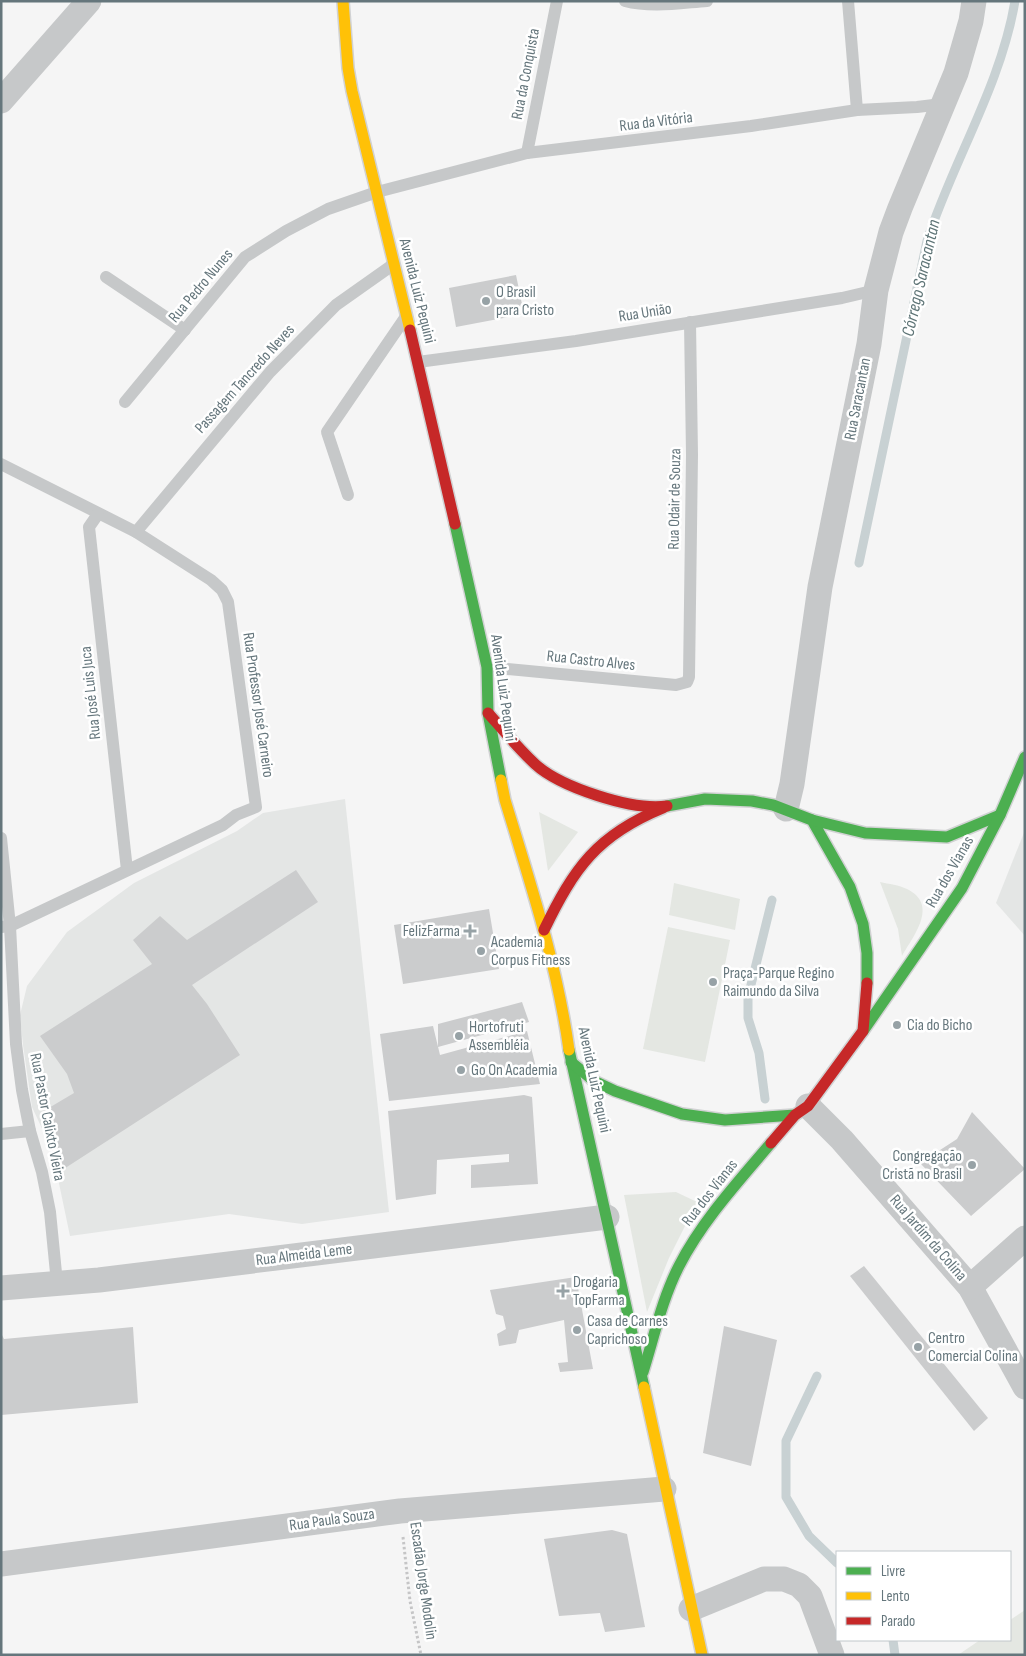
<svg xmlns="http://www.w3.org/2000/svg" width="1026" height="1656" viewBox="0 0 1026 1656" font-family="'Sofia Sans Condensed',sans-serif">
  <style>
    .built { fill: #e4e6e5 }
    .green { fill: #e4e7e2 }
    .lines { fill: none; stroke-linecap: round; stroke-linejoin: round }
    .stream { stroke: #c8d1d3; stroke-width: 9 }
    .building { fill: #cbcccd }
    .fast-casing { stroke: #d1d2d3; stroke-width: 14 }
    .slow-casing { stroke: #d1d2d3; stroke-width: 14 }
    .jam-casing { stroke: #d1d2d3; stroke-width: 14 }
    .path { stroke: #c5c5c6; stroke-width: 3; stroke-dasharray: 2.5 2.5; stroke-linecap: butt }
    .lane { stroke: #c6c8c9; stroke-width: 12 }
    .street { stroke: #c6c8c9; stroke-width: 25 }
    .fast { stroke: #4caf50; stroke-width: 11 }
    .slow { stroke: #ffc107; stroke-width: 11 }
    .jam { stroke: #c62828; stroke-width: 11 }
    .poi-dot { fill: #97a2a6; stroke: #fff; stroke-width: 2 }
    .labels { text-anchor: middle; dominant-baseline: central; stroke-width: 5; stroke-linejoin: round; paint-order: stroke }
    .street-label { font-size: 16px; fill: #65767c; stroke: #fff }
    .poi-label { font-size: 16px; fill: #65767c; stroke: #fff; text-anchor: start }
    .water-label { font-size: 18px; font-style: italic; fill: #5f7577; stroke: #fff }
  </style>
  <rect width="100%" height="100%" fill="#f5f5f5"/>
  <g class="built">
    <polygon points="345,799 389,1212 302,1224 229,1214 70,1236 52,1150 32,1107 23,1045 20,1015 27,986 67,932 134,883 237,831 263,813"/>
    <polygon points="1025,830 1025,936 996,903"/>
  </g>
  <g class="green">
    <polygon points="539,812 578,832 548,871"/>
    <path d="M880,882C889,884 899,885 907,889C939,905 914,935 902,956L898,929Z"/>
    <polygon points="674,883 740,899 735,930 669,915"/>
    <polygon points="668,927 730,940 705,1062 643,1049"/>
    <polygon points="676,1192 697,1202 669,1258 647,1312 624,1195"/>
    <polygon points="1025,1610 1025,1655 958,1655 980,1640 1010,1640 1010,1620"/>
  </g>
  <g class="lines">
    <g class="stream">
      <path d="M859,563L927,241C953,161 1001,85 1015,1"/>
      <polyline points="765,1099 759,1053 748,1018 748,997 772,900"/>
      <polyline points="817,1376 786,1441 786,1497 809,1536 837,1563"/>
      <polyline points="893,1640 895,1655"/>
    </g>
  </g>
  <g class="building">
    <polygon points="516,275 524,314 456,327 449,288"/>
    <polygon points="296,870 318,902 192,985 207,1004 240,1055 56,1174 56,1139 42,1112 74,1093 67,1074 40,1036 152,964 133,940 160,916 187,940"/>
    <polygon points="489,909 499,969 403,984 394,925"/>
    <polygon points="522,1002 529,1022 438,1047 438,1024"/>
    <polygon points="433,1026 440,1055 527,1031 540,1084 389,1101 380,1034"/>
    <polygon points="524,1095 532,1097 538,1184 471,1188 471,1165 509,1162 509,1154 437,1160 436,1194 396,1200 388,1111"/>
    <polygon points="972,1112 1025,1169 971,1216 920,1163 957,1139"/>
    <polygon points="864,1266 988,1418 974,1431 850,1276"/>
    <polygon points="576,1277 593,1369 560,1372 558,1363 568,1362 564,1320 519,1330 516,1343 499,1346 497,1334 506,1329 503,1316 496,1314 490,1290"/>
    <polygon points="724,1326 777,1340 751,1466 703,1453"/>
    <polygon points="133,1327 138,1403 1,1415 1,1333 4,1339"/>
    <polygon points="612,1530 627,1534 645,1627 605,1632 600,1613 559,1616 544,1539"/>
  </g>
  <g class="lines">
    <defs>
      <g id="fast">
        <polyline points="455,524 487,667 488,713 501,780"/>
        <polyline points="667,806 705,799 752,801 773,805 812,820 850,887 863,924 867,953 867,983"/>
        <polyline points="812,820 865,833 947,837 1000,815"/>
        <polyline points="863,1031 962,888 1000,815 1025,757"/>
        <polyline points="569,1050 644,1387"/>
        <polyline points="571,1062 594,1081 615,1091 682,1114 725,1120 795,1115"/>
        <path d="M643,1372C654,1337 662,1299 679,1266C702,1221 738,1182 771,1143"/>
      </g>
      <g id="slow">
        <polyline points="343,1 348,68 352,91 410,330"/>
        <path d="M501,780L505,800C530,882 557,964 569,1050"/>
        <polyline points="644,1387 702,1655"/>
      </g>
      <g id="jam">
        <polyline points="410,330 455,524"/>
        <path d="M488,713C503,730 518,748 535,764C560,787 632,811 667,806"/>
        <path d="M544,930C574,868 597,835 663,808"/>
        <polyline points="771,1143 795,1115 808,1106 863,1031 867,983"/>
      </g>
    </defs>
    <use href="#fast" class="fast-casing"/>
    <use href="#slow" class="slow-casing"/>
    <use href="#jam" class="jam-casing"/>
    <polyline class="path" points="403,1537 410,1601 421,1655"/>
    <g class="lane">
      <path d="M625,1C651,8 680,3 707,1"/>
      <polyline points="848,1 857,110"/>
      <polyline points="527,153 557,1"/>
      <polyline points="106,277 185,330"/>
      <polyline points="418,362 576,341 842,298 876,290"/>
      <polyline points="125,402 245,257 286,231 328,209 377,192 527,153 751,126 857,110 917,107 942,104"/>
      <polyline points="1,464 136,532 211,580 222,590 228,602 256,807 236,815 223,825 10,926 1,927"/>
      <polyline points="348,495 327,432 405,318"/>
      <polyline points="98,514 89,527 127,870"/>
      <polyline points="136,532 270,372 336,305 394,264"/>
      <polyline points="487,667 676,685 687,682 689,677 692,455 690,322"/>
      <polyline points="1,838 10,926 16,1044 22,1090 30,1131 42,1172 50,1212 57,1283"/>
      <polyline points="1,1134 30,1131"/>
    </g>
    <g class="street">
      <polyline points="1,101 89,1"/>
      <polyline points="786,809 792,784 820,587 869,344 876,290 891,232 900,208 956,73 971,21 974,1"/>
      <polyline points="808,1106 842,1140 970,1287 1025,1387"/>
      <polyline points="970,1287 1025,1238"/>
      <polyline points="1,1288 99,1280 607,1217"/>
      <polyline points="1,1564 400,1511 664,1489"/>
      <polyline points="691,1609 764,1579 784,1579 799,1585 810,1596 832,1655"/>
    </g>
    <use href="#fast" class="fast"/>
    <use href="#slow" class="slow"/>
    <use href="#jam" class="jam"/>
  </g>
  <g class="poi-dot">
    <circle cx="486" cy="301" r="5"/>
    <path d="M467.5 923.5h5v5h5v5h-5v5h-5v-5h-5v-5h5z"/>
    <circle cx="481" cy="951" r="5"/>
    <circle cx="713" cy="982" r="5"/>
    <circle cx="897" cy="1025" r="5"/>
    <circle cx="459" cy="1036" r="5"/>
    <circle cx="461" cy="1070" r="5"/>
    <circle cx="972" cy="1165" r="5"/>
    <path d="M560.5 1283.5h5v5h5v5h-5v5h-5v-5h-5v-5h5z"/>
    <circle cx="577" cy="1330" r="5"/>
    <circle cx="918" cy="1347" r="5"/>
  </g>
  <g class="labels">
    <g class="street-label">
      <text transform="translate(526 74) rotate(-79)">Rua da Conquista</text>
      <text transform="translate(656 122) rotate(-7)">Rua da Vitória</text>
      <text transform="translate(201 286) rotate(-50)">Rua Pedro Nunes</text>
      <text transform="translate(417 291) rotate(76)">Avenida Luiz Pequini</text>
      <text transform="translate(645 313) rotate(-9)">Rua União</text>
      <text transform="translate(245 379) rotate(-48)">Passagem Tancredo Neves</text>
      <text transform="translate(858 399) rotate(-79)">Rua Saracantan</text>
      <text transform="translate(675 499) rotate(-89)">Rua Odair de Souza</text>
      <text transform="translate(591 661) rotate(6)">Rua Castro Alves</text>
      <text transform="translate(503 688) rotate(82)">Avenida Luiz Pequini</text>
      <text transform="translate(91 693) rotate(-96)">Rua José Luis Juca</text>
      <text transform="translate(258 705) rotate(82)">Rua Professor José Carneiro</text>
      <text transform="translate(950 872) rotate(-60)">Rua dos Vianas</text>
      <text transform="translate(594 1080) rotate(78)">Avenida Luiz Pequini</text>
      <text transform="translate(47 1117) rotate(79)">Rua Pastor Calixto Vieira</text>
      <text transform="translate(710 1193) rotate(-52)">Rua dos Vianas</text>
      <text transform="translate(928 1238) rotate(49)">Rua Jardim da Colina</text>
      <text transform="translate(304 1255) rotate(-7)">Rua Almeida Leme</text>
      <text transform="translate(332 1520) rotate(-8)">Rua Paula Souza</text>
      <text transform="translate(423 1581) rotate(82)">Escadão Jorge Modolin</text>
    </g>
    <g class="poi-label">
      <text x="496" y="292">O Brasil<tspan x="496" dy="18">para Cristo</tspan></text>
      <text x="460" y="931" text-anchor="end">FelizFarma</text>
      <text x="491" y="942">Academia<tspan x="491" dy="18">Corpus Fitness</tspan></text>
      <text x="723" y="973">Praça-Parque Regino<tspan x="723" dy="18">Raimundo da Silva</tspan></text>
      <text x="907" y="1025">Cia do Bicho</text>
      <text x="469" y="1027">Hortofruti<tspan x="469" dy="18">Assembléia</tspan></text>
      <text x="471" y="1070">Go On Academia</text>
      <text x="962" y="1156" text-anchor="end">Congregação<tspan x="962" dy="18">Cristã no Brasil</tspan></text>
      <text x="573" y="1282">Drogaria<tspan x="573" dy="18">TopFarma</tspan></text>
      <text x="587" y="1321">Casa de Carnes<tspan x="587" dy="18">Caprichoso</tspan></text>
      <text x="928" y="1338">Centro<tspan x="928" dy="18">Comercial Colina</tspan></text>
    </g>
    <g class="water-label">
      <text transform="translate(921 278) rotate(-77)">Córrego Saracantan</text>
    </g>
  </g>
  <rect width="1026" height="1656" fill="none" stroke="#65767c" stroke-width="5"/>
  <rect x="836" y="1551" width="175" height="90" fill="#ffffff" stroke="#c1c8cb"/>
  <rect x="846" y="1567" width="25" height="8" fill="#4caf50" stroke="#c1c8cb"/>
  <text x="881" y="1576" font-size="15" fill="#65767c">Livre</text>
  <rect x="846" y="1592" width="25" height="8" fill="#ffc107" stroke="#c1c8cb"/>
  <text x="881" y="1601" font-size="15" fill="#65767c">Lento</text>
  <rect x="846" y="1617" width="25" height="8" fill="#c62828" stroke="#c1c8cb"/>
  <text x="881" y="1626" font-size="15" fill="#65767c">Parado</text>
</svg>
